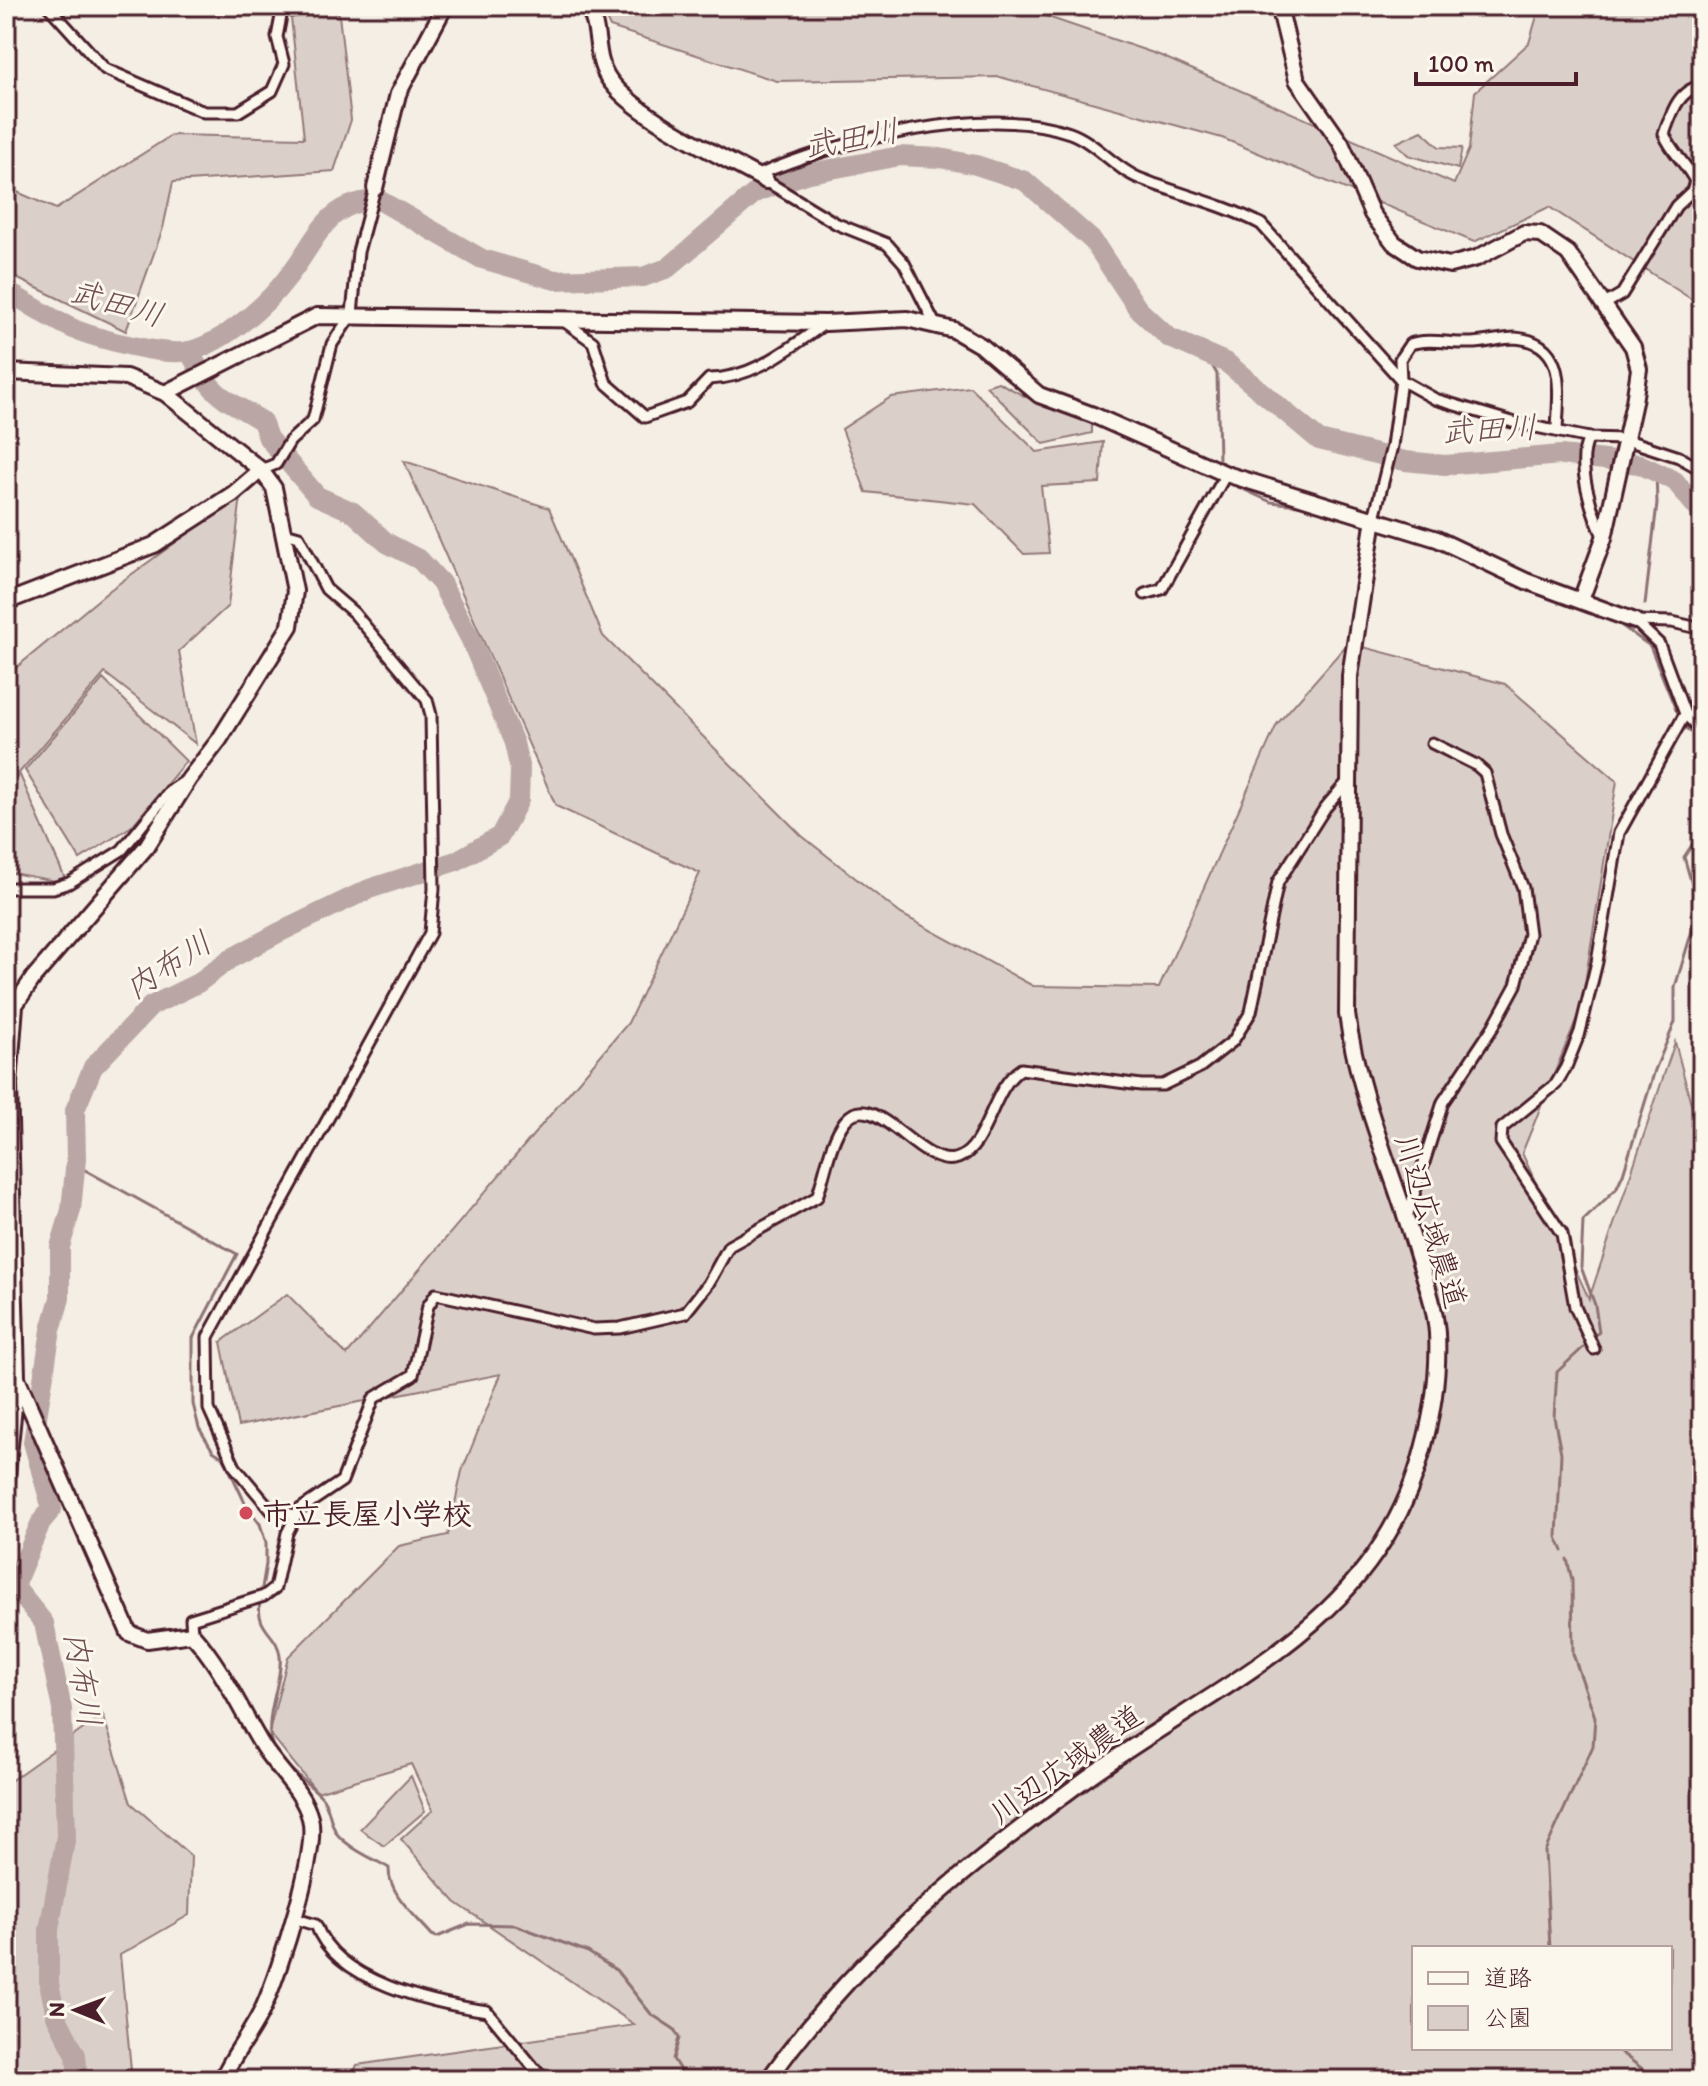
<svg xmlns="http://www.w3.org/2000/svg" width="1708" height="2086" viewBox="0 0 1708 2086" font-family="Itim,'Klee One',sans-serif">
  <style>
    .green { fill: #dbd0c9; stroke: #92787a; stroke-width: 2; fill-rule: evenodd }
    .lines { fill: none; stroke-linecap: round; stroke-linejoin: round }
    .stream { stroke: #8d7174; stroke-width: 3 }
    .river { stroke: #baa7a5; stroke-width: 20 }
    .street-casing { stroke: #4a1f2b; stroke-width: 15 }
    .secondary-casing { stroke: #4a1f2b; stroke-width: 20 }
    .street { stroke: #fbf7ec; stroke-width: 9 }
    .secondary { stroke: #fbf7ec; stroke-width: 14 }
    .poi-dot { fill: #d1495b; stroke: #fbf7ec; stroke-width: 3 }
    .labels { text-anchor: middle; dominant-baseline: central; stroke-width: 6; stroke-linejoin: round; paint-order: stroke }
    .street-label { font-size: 30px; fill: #4a1f2b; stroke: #fbf7ec }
    .poi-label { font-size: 30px; font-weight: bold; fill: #4a1f2b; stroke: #fbf7ec; text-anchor: start }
    .water-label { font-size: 32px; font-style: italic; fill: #714f56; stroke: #fbf7ec }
  </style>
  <rect width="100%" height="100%" fill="#f4eee4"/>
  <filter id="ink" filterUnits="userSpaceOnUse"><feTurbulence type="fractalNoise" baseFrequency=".0125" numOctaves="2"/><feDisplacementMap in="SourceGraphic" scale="16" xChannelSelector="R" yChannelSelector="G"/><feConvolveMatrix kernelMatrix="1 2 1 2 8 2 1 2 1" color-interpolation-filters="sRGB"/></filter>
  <g filter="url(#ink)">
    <g class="green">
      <polygon points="338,6 351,120 334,171 173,182 163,228 126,331 6,273 6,187 56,209 172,135 304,138 291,18"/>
      <polygon points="600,6 1016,6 1159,55 1454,184 1469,149 1475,92 1529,43 1540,6 1702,7 1702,306 1549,207 1474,242 1222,138 1000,77 777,81 610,27"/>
      <polygon points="1422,131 1439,147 1462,148 1458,169 1408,155 1396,143"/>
      <polygon points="998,382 1045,407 1092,422 1092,433 1044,444 986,386"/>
      <polygon points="970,387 1037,452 1103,442 1100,483 1041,486 1049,553 1024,554 975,504 866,492 842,429 891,397"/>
      <path d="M404,461L549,508L603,636L802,836L901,914L1033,986L1159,988L1277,724L1348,643L1505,684L1617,781L1581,1008L1522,1153L1589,1299L1675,1042L1702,1146V2080H350L357,2065L635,2025L455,1902L401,1839L433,1810L411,1764L317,1792L269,1732L288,1657L399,1546L448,1535L462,1471L501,1374L238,1426L221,1342L287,1294L347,1355L628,1023L700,873L556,806ZM1414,1948H1670V2048H1414Z"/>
      <polygon points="241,495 228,606 179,651 196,744 105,673 19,773 67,883 6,872 6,676 110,590"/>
      <polygon points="103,679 186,761 132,826 80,859 25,770"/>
      <polygon points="103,1715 131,1803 191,1856 189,1915 120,1955 132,2080 6,2080 6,1784"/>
      <polygon points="411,1776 425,1811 384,1846 360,1829"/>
    </g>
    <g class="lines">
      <g class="stream">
        <polyline points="1205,353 1217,374 1219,459"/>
        <polyline points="1238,487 1271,502 1298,505"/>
        <polyline points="1531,590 1554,600"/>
        <polyline points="1645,604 1657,504 1656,470"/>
        <polyline points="1615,621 1650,646 1676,710"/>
        <polyline points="1686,728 1702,742"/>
        <polyline points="76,1165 237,1254 193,1338 193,1404 199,1428 213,1451 224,1458 246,1505 260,1524 266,1543 266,1564 261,1594"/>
        <polyline points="1593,1337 1599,1332 1595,1305 1581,1267 1583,1221 1616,1189 1623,1174 1655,1070 1675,1022 1675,987 1699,908 1684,857 1702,830"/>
        <polyline points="1563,1551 1557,1537 1561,1453 1554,1417 1557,1372 1588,1343"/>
        <path d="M260,1601C255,1631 278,1633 280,1656C283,1680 265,1712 271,1741C275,1762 306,1780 320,1795C330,1804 329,1823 337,1834C350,1849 372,1858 389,1868C388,1894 416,1916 432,1935L437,1937L469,1924L515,1925L588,1952L616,1970L651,2014L674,2029L679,2038L673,2059L686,2080"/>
        <polyline points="1550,1948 1545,1851 1593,1746 1595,1717 1573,1654 1572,1580 1567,1559"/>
        <polyline points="1615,2048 1657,2080"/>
      </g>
      <g class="river">
        <path d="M6,291C29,303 52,320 76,330C100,339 165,357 190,351C224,342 266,306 287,278C317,242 324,201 379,200L482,259L555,280L643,277L668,268L756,192L805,174L900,156L940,158L976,165L1025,181L1093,241L1138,309L1168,337L1227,363L1319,440L1405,461L1445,465L1561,455L1639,464L1675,481L1702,514"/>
        <path d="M78,2080L76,2055L56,2016L49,1983V1930L66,1836L62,1709L44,1623L14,1586L41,1522L52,1509L33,1442L51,1330L60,1298V1247L71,1210L76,1159L75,1110L93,1067L151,1006L198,983L230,959L278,933L369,889L456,861L500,836L519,800L520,770L514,743L470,638L441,583L420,560L387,543L353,512L317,496L268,438L262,421C218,394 215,399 189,351"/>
      </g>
      <defs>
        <g id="street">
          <polyline points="48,6 105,69 204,112 238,112 272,91 284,64 277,37 283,6"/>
          <polyline points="143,6 149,9 258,6"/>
          <path d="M756,176C835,141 987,103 1070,133C1097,143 1115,169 1141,179C1181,195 1223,204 1261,224L1401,380L1435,399L1512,422L1589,438L1624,439L1679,457L1702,470"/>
          <polyline points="766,181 837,224 887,244 904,263 935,324"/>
          <path d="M1603,305L1622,294L1676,206L1692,191L1695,181C1686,163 1672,153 1664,134C1671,115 1678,89 1702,86"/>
          <path d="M561,319L593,342L606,383L645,417L687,402L709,379C755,378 789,348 826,323"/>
          <path d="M1589,438C1575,463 1592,513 1604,538"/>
          <polyline points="261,470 276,464 290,441 313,420 332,344 352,314 358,252 375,188"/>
          <path d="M1374,518L1392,446L1401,380L1400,359L1410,344C1429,338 1451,344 1471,343C1486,343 1500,338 1515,338C1569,342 1558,394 1557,431"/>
          <polyline points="285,533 299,537 326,589 354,613 427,700 431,715 434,889 430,933 208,1337 209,1409 235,1467 272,1511 296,1515"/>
          <polyline points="1145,594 1162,589 1226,474"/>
          <polyline points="1635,621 1659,644 1685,714 1702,732"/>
          <polyline points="1635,621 1672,622 1702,629"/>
          <polyline points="6,888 53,888 69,883 122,850 170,791 185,781"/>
          <polyline points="1407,1217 1443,1102 1493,1027 1516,985 1529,934 1523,888 1501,834 1485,773 1476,765 1432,743"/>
          <polyline points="1594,1349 1575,1307 1562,1234 1501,1142 1502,1128 1556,1084 1566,1067 1580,1032 1597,962 1619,833 1685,714"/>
          <path d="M192,1634L191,1619L264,1596L275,1588L287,1533L299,1510L342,1481L374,1398L413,1375L428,1306L436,1294L594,1329L620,1328L685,1313L708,1284L729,1246L817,1197C825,1175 830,1140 845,1121C875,1084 920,1172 958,1158C988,1147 991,1088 1021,1069L1141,1085H1163L1200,1067L1233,1041L1251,1012L1278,882L1325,808L1349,780"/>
          <path d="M293,1918L316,1925C336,1982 433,2003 487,2011L544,2080"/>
        </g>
        <g id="secondary">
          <path d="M587,6C601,26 594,55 607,76C630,115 724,157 766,181"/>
          <polyline points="1279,6 1297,80 1341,143 1372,214 1394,243 1417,258 1450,265 1477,258 1524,233 1540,234 1568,253 1633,347 1639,369 1634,402 1604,538 1581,600"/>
          <polyline points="375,188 398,94 445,6"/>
          <polyline points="6,372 126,377 165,393 261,470 274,488 295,591 290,626 219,740 189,779 147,846 34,977 15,1005 9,1084 17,1377 6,1484"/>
          <polyline points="165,393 317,316 826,323 907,319 954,330 983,347 1039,395 1093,415 1226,474 1437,539 1526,581 1635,621"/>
          <polyline points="6,602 154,545 233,494 261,470"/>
          <path d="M17,1378L129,1633L147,1640L192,1634C222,1667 240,1709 263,1747C278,1770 303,1791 310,1818C319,1851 279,1972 264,2006C253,2032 233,2053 222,2080"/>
          <path d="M768,2080C856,1956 956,1875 1076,1786C1211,1685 1377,1629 1423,1449C1433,1412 1439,1372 1437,1333C1435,1306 1425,1279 1417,1253C1394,1174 1358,1096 1347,1014L1350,676L1374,518"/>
        </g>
      </defs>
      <use href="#street" class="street-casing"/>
      <use href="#secondary" class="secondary-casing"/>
      <use href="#street" class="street"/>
      <use href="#secondary" class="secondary"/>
    </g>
  </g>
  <circle class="poi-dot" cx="246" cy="1513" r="8"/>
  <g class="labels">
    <g class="street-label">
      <text transform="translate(1431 1221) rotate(73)">川辺広域農道</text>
      <text transform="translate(1066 1764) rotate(-36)">川辺広域農道</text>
    </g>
    <g class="poi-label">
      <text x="262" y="1513">市立長屋小学校</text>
    </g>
    <g class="water-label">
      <text transform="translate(851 138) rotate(-10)">武田川</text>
      <text transform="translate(117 303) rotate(16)">武田川</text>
      <text transform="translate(1489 429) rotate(-3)">武田川</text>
      <text transform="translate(168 965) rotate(-33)">内布川</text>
      <text transform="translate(83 1679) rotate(81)">内布川</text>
    </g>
  </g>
  <rect width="1708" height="2086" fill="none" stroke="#fbf7ec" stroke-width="32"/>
  <rect x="16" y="16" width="1676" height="2054" fill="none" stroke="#4a1f2b" stroke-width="3" filter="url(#ink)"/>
  <rect x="1412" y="1946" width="260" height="104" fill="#fbf7ec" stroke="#b4a19f" stroke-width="2"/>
  <rect x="1428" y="1972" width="40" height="12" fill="#fbf7ec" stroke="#b4a19f" stroke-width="2"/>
  <text x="1484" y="1986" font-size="24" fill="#4a1f2b">道路</text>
  <rect x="1428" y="2006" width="40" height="24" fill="#dbd0c9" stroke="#b4a19f" stroke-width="2"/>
  <text x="1484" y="2026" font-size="24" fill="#4a1f2b">公園</text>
  <g transform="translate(76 2010) rotate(271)" stroke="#fbf7ec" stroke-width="6" paint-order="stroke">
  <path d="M0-6L14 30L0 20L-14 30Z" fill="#4a1f2b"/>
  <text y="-12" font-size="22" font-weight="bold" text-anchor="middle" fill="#4a1f2b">N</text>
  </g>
  <path d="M1416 72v12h160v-12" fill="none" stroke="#4a1f2b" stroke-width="4"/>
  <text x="1428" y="72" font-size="24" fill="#4a1f2b" stroke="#fbf7ec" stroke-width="6" paint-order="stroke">100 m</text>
</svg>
